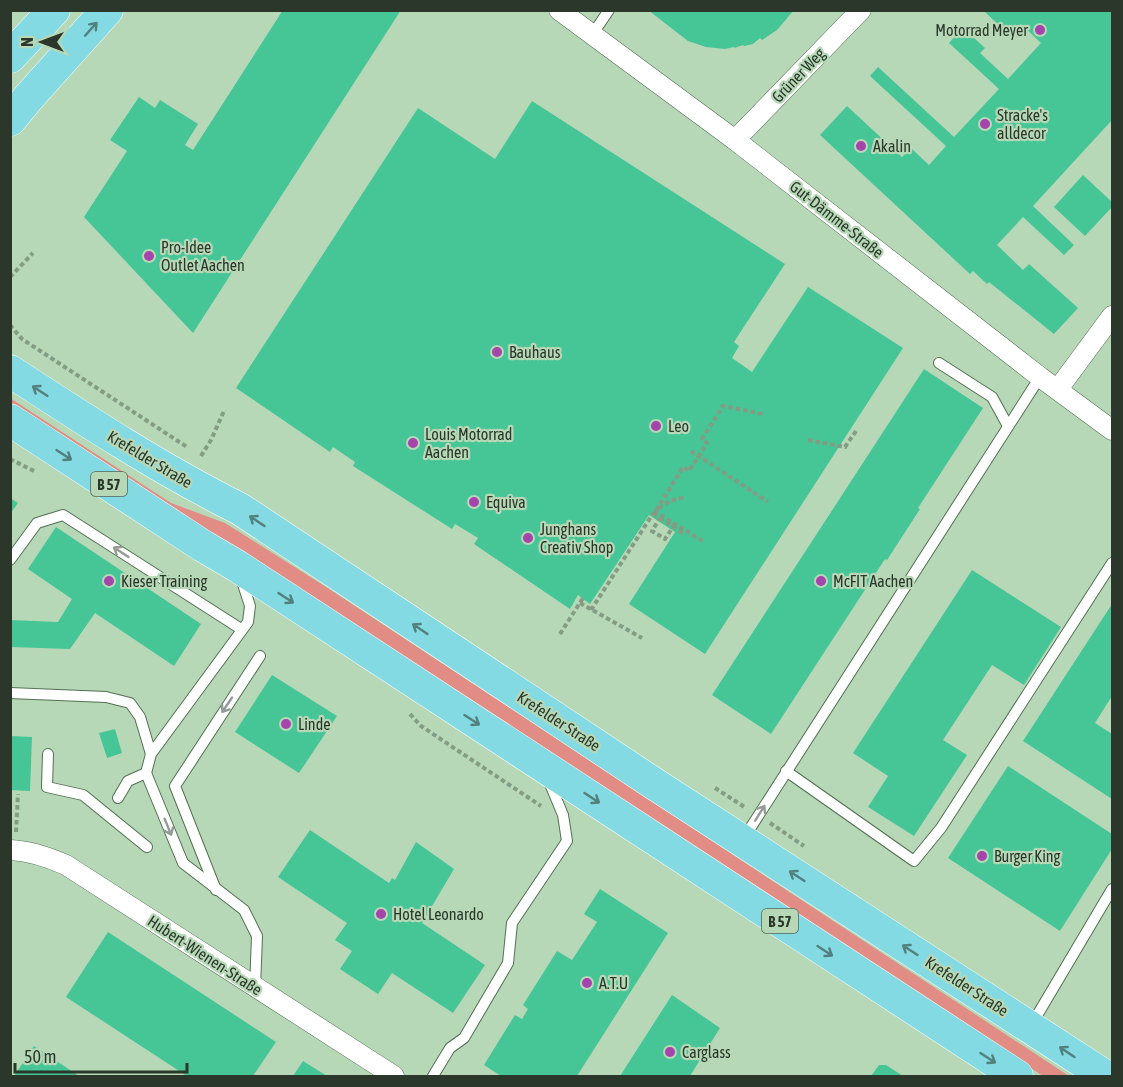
<svg xmlns="http://www.w3.org/2000/svg" width="1123" height="1087" viewBox="0 0 1123 1087" font-family="'Asap Condensed',sans-serif">
  <style>
    .green { fill: #e18c84 }
    .building { fill: #46c597 }
    .lines { fill: none; stroke-linecap: round; stroke-linejoin: round }
    .service-casing { stroke: #527053; stroke-width: 12 }
    .minor-casing { stroke: #527053; stroke-width: 21 }
    .primary-casing { stroke: #fff; stroke-width: 33 }
    .path { stroke: #839c83; stroke-width: 4; stroke-dasharray: 4.5 3; stroke-linecap: butt }
    .service { stroke: #fff; stroke-width: 10 }
    .minor { stroke: #fff; stroke-width: 20 }
    .primary { stroke: #84dae2; stroke-width: 32 }
    .oneway { stroke: #52807d }
    .oneway2 { stroke: #949b94 }
    .poi-dot { fill: #a544ab; stroke: #b7d8b7; stroke-width: 2 }
    .labels { text-anchor: middle; dominant-baseline: central; stroke-width: 4.5; stroke-linejoin: round; paint-order: stroke }
    .shield { fill: #b7d8b7; stroke: #546754; stroke-width: 1.5 }
    .shield-label { font-size: 15px; font-weight: bold; fill: #2a372a }
    .poi-label { font-size: 16px; fill: #2a372a; stroke: #b7d8b7; text-anchor: start }
    .street-label { font-size: 16px; fill: #2a372a; stroke: #b7d8b7 }
  </style>
  <rect width="100%" height="100%" fill="#b7d8b7"/>
  <polygon class="green" points="10,398 171,503 225,523 323,585 1069,1076 1043,1076 240,549 214,538 11,408"/>
  <g class="building">
    <polygon points="283,10 401,10 193,333 84,217 127,151 110,140 139,97 155,108 160,100 198,124 185,145 193,150"/>
    <polygon points="648,10 794,10 777,30 762,40 760,38 753,44 744,46 743,45 734,48 734,47 725,49 706,47 688,41"/>
    <polygon points="983,10 1112,10 1112,120 1033,206 1074,245 1064,255 1023,217 997,245 1023,270 1029,264 1078,308 1054,334 989,282 987,284 973,271 970,274 820,135 847,106 902,157 911,148 929,165 946,146 870,76 878,67 954,137 999,89 949,43 963,28 985,48 980,53 1008,79 1041,43 1021,24 1010,36"/>
    <polygon points="532,101 785,264 734,342 739,346 732,358 745,367 752,372 808,287 903,348 705,654 629,604 675,532 649,515 590,604 578,595 570,609 474,544 478,538 455,524 452,529 353,466 355,462 333,447 330,452 236,388 418,108 495,159"/>
    <polygon points="1083,175 1112,202 1112,207 1085,236 1054,207"/>
    <polygon points="924,369 983,408 918,508 920,509 887,560 885,559 771,734 712,695"/>
    <polygon points="10,498 18,503 10,514"/>
    <polygon points="56,527 201,624 174,666 95,613 70,649 10,647 10,620 58,622 72,599 28,569"/>
    <polygon points="972,570 1061,627 1024,685 992,665 943,740 967,755 914,836 868,807 888,776 853,753"/>
    <polygon points="1112,604 1112,696 1095,723 1112,734 1112,799 1023,741"/>
    <polygon points="272,675 337,716 299,773 235,732"/>
    <polygon points="115,729 122,753 107,758 99,733"/>
    <polygon points="10,736 32,737 30,791 10,790"/>
    <polygon points="1008,766 1112,834 1112,849 1060,931 948,858"/>
    <polygon points="310,830 389,883 392,878 395,880 416,842 454,869 422,923 485,965 453,1013 392,973 378,994 340,969 352,951 335,940 347,923 278,877"/>
    <polygon points="600,889 668,933 577,1076 501,1076 484,1065 515,1015 522,1019 528,1009 523,1005 557,951 572,960 597,922 584,914"/>
    <polygon points="108,932 276,1042 253,1076 187,1076 66,997"/>
    <polygon points="672,995 720,1028 690,1076 620,1076"/>
    <polygon points="34,1046 79,1076 14,1076"/>
    <polygon points="303,1061 327,1076 293,1076"/>
    <polygon points="879,1065 886,1065 903,1076 871,1076"/>
  </g>
  <g class="lines">
    <defs>
      <g id="service">
        <polyline points="592,35 609,10"/>
        <polyline points="939,363 992,397 1008,426"/>
        <polyline points="10,560 37,523 63,515 241,629"/>
        <polyline points="10,693 106,697 130,703 140,717 151,754"/>
        <polyline points="48,754 47,787 83,795 147,847"/>
        <polyline points="786,771 914,861 941,828 1112,563"/>
        <polyline points="146,773 183,863 244,910 257,936 255,988"/>
        <polyline points="118,798 128,781 146,773 151,754 248,622 250,606 241,578"/>
        <polyline points="744,838 1040,377"/>
        <polyline points="216,890 175,786 260,656"/>
        <polyline points="1032,1024 1112,889"/>
        <polyline points="433,1076 450,1048 464,1038 508,963 512,923 567,841 563,815 548,779"/>
      </g>
      <g id="minor">
        <polyline points="559,10 735,140 1040,377 1112,430"/>
        <polyline points="735,140 861,10"/>
        <polyline points="1058,389 1112,316"/>
        <path d="M10,850C31,851 48,857 66,865L394,1076"/>
      </g>
      <g id="primary">
        <polyline points="10,57 54,10"/>
        <polyline points="10,120 29,97 107,10"/>
        <path d="M10,371C85,420 160,469 240,509L650,781L1105,1076"/>
        <polyline points="10,420 203,546 237,566 1017,1076"/>
      </g>
    </defs>
    <use href="#service" class="service-casing"/>
    <use href="#minor" class="minor-casing"/>
    <use href="#primary" class="primary-casing"/>
    <g class="path">
      <polyline points="10,277 33,253"/>
      <polyline points="10,325 22,339 187,447"/>
      <polyline points="808,440 845,447 856,431"/>
      <polyline points="691,451 768,502"/>
      <polyline points="201,456 211,440 224,411"/>
      <polyline points="10,459 34,471"/>
      <polyline points="659,508 670,501 685,497"/>
      <polyline points="654,511 704,542"/>
      <polyline points="660,518 685,535"/>
      <polyline points="675,524 665,539 652,531 660,518 654,514 683,467 689,471 707,443 702,439 723,406 763,414"/>
      <polyline points="580,603 642,638"/>
      <polyline points="591,610 654,512"/>
      <polyline points="560,634 583,598"/>
      <polyline points="410,714 421,726 541,806"/>
      <polyline points="715,788 746,808"/>
      <polyline points="770,823 804,846"/>
      <polyline points="16,832 18,794"/>
    </g>
    <use href="#service" class="service"/>
    <use href="#minor" class="minor"/>
    <use href="#primary" class="primary"/>
  </g>
  <defs><path id="oneway-shaft" d="M-6 0H5M1.5-3L5.5 0L1.5 3" fill="none" stroke-width="1.6" stroke-linecap="round" stroke-linejoin="round" transform="scale(1.5)"/></defs>
  <g class="oneway">
    <use href="#oneway-shaft" transform="translate(91 29) rotate(-48)"/>
    <use href="#oneway-shaft" transform="translate(40 391) rotate(-147)"/>
    <use href="#oneway-shaft" transform="translate(64 455) rotate(33)"/>
    <use href="#oneway-shaft" transform="translate(257 521) rotate(-146)"/>
    <use href="#oneway-shaft" transform="translate(286 598) rotate(33)"/>
    <use href="#oneway-shaft" transform="translate(420 629) rotate(-146)"/>
    <use href="#oneway-shaft" transform="translate(472 720) rotate(33)"/>
    <use href="#oneway-shaft" transform="translate(592 798) rotate(33)"/>
    <use href="#oneway-shaft" transform="translate(797 876) rotate(-147)"/>
    <use href="#oneway-shaft" transform="translate(910 950) rotate(-147)"/>
    <use href="#oneway-shaft" transform="translate(825 951) rotate(33)"/>
    <use href="#oneway-shaft" transform="translate(1067 1052) rotate(-146)"/>
    <use href="#oneway-shaft" transform="translate(988 1058) rotate(33)"/>
  </g>
  <g class="oneway2">
    <use href="#oneway-shaft" transform="translate(121 552) rotate(-147)"/>
    <use href="#oneway-shaft" transform="translate(227 705) rotate(124)"/>
    <use href="#oneway-shaft" transform="translate(760 813) rotate(-58)"/>
    <use href="#oneway-shaft" transform="translate(168 827) rotate(68)"/>
  </g>
  <g class="poi-dot">
    <circle cx="1040" cy="30" r="6"/>
    <circle cx="985" cy="124" r="6"/>
    <circle cx="861" cy="146" r="6"/>
    <circle cx="149" cy="256" r="6"/>
    <circle cx="497" cy="352" r="6"/>
    <circle cx="656" cy="426" r="6"/>
    <circle cx="413" cy="443" r="6"/>
    <circle cx="474" cy="502" r="6"/>
    <circle cx="528" cy="538" r="6"/>
    <circle cx="109" cy="581" r="6"/>
    <circle cx="821" cy="581" r="6"/>
    <circle cx="286" cy="724" r="6"/>
    <circle cx="982" cy="856" r="6"/>
    <circle cx="381" cy="914" r="6"/>
    <circle cx="587" cy="983" r="6"/>
    <circle cx="670" cy="1052" r="6"/>
  </g>
  <g class="labels">
    <g class="shield">
      <rect x="91" y="472" width="36" height="24" rx="4.5"/>
      <rect x="762" y="909" width="36" height="24" rx="4.5"/>
    </g>
    <g class="shield-label">
      <text x="109" y="484">B 57</text>
      <text x="780" y="921">B 57</text>
    </g>
    <g class="poi-label">
      <text x="1028" y="30" text-anchor="end">Motorrad Meyer</text>
      <text x="997" y="115">Stracke's<tspan x="997" dy="18">alldecor</tspan></text>
      <text x="873" y="146">Akalin</text>
      <text x="161" y="247">Pro-Idee<tspan x="161" dy="18">Outlet Aachen</tspan></text>
      <text x="509" y="352">Bauhaus</text>
      <text x="668" y="426">Leo</text>
      <text x="425" y="434">Louis Motorrad<tspan x="425" dy="18">Aachen</tspan></text>
      <text x="486" y="502">Equiva</text>
      <text x="540" y="529">Junghans<tspan x="540" dy="18">Creativ Shop</tspan></text>
      <text x="121" y="581">Kieser Training</text>
      <text x="833" y="581">McFIT Aachen</text>
      <text x="298" y="724">Linde</text>
      <text x="994" y="856">Burger King</text>
      <text x="393" y="914">Hotel Leonardo</text>
      <text x="599" y="983">A.T.U</text>
      <text x="682" y="1052">Carglass</text>
    </g>
    <g class="street-label">
      <text transform="translate(798 75) rotate(-46)">Grüner Weg</text>
      <text transform="translate(837 219) rotate(38)">Gut-Dämme-Straße</text>
      <text transform="translate(150 459) rotate(31)">Krefelder Straße</text>
      <text transform="translate(559 721) rotate(33)">Krefelder Straße</text>
      <text transform="translate(205 955) rotate(33)">Hubert-Wienen-Straße</text>
      <text transform="translate(967 986) rotate(33)">Krefelder Straße</text>
    </g>
  </g>
  <rect width="1123" height="1087" fill="none" stroke="#2a372a" stroke-width="24"/>
  <g transform="translate(42 42) rotate(270)" stroke="#b7d8b7" stroke-width="4.5" paint-order="stroke">
  <path d="M0-4.5L10 22L0 15L-10 22Z" fill="#2a372a"/>
  <text y="-9" font-size="16" font-weight="bold" text-anchor="middle" fill="#2a372a">N</text>
  </g>
  <path d="M15 1063v9h172v-9" fill="none" stroke="#2a372a" stroke-width="3"/>
  <text x="24" y="1063" font-size="18" fill="#2a372a" stroke="#b7d8b7" stroke-width="4.5" paint-order="stroke">50 m</text>
</svg>
